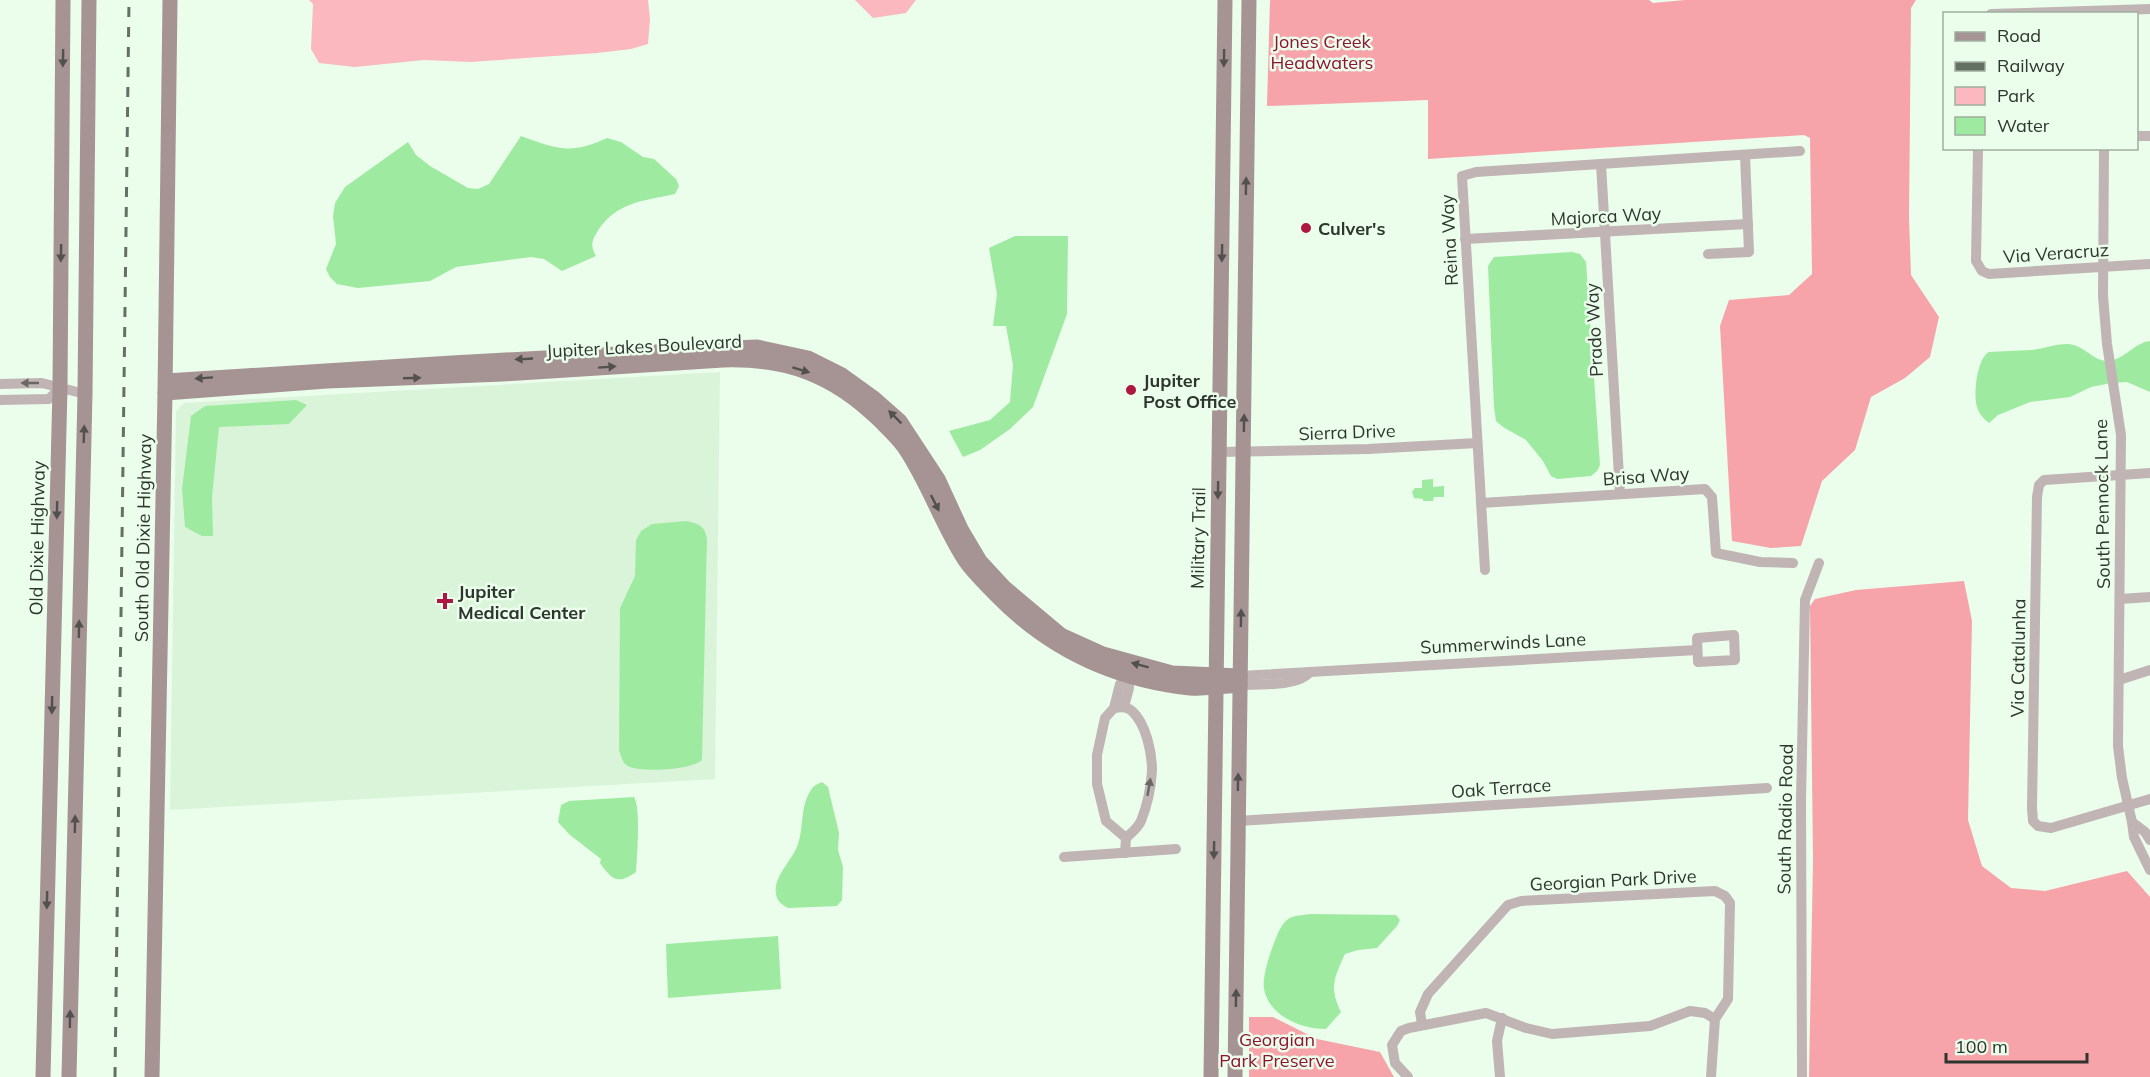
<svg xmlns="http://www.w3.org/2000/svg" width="2150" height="1077" viewBox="0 0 2150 1077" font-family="Mulish,sans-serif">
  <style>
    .built { fill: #daf4da }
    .green { fill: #fbb8be }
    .forest { fill: #f7a3aa }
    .water { fill: #9eeaa1 }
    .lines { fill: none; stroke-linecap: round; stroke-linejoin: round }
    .street { stroke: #c1b4b5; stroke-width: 10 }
    .secondary { stroke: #a69394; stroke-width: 15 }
    .rail { stroke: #657065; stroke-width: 3; stroke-dasharray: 10 10; stroke-linecap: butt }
    .oneway { fill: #52514d }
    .oneway2 { fill: #696864 }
    .poi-dot { fill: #ad1840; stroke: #eafeeb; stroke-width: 2 }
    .labels { text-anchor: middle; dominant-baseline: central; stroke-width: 5; stroke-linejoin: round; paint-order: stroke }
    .park-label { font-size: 18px; fill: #8e1333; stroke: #eafeeb }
    .street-label { font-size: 18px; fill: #2e352e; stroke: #eafeeb }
    .poi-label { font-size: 18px; font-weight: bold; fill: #2e352e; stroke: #eafeeb; text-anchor: start }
  </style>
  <rect width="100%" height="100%" fill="#eafeeb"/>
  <polygon class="built" points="720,372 715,779 170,810 176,411 184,403"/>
  <g class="green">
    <polygon points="309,0 648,0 650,19 648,44 631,49 597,53 471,62 424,60 355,67 319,63 311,49 313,4"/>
    <polygon points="855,0 916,0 906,13 873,18"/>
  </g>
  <g class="forest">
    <polygon points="1270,0 1649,0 1653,3 1685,0 1916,0 1911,8 1909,218 1911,275 1939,317 1930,357 1905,378 1871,397 1855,450 1822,481 1801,546 1771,548 1732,541 1720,326 1729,300 1789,295 1812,274 1810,138 1804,135 1428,159 1428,100 1267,106"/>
    <polygon points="1964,581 1972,621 1968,820 1982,866 2011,888 2045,891 2127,871 2150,897 2150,1077 1809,1077 1813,860 1810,606 1815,599 1856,590"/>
    <polygon points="1249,1017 1273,1017 1317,1039 1380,1052 1394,1077 1249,1077"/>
  </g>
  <g class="water">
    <path d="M521,136C557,149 571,155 607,138L621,142L643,157L654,159L676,179L679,186L675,194C643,201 614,202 596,234C591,242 591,247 596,256L562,271L544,259L531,257L456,267L430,281L358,288L337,284L330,277L326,269L336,244L333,216L335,203L345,187L408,142L416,155L430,166L468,188L478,189L489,184Z"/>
    <polygon points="1015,236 1068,236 1067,314 1033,407 1010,429 980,450 963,457 949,431 990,420 1010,402 1013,365 1006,326 993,326 997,294 989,248"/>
    <polygon points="1572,252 1580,254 1586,262 1600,465 1597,471 1591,476 1557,479 1551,476 1543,461 1526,440 1503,427 1496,421 1494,407 1488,266 1494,257"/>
    <path d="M2150,341V392L2127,382L2111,383L2091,387L2070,397L2030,402L1998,415L1989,423C1984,419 1979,414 1977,407C1973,395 1977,358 1989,352C2003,351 2017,351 2031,350C2043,349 2055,344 2067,344C2084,344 2093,362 2109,361C2125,359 2134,343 2150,341Z"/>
    <polygon points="296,400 307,405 289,424 219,427 212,497 213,536 202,536 185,527 182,489 191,416 205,406"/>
    <polygon points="1433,479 1433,487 1444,486 1444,497 1434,497 1433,501 1423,501 1423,499 1414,498 1412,492 1415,488 1422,488 1422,480"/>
    <path d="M686,521C699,524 704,525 707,538L702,760C692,770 641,773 628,766C622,763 621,755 619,750L620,608L635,576L636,540L641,531L652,524Z"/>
    <path d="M822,782L828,787L839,833L838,850L843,867L842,900L837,906L788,908C782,905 777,901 776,894C773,876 793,860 798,844C804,827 800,806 811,790C813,786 818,784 822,782Z"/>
    <path d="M634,797C641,808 637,857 636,872C618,885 612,880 600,863L601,859L570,835L558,822L561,805L569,801Z"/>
    <path d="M1311,914L1396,915L1400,920L1397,926L1377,948L1358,950L1345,954C1334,978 1329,988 1341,1012L1326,1029C1301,1029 1269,1016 1264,989C1262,977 1270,954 1274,943C1278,933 1282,921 1292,917C1298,915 1305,915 1311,914Z"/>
    <polygon points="778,936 781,989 668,998 666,944"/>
  </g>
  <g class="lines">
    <g class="street">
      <polyline points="1991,14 2150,9"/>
      <polyline points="2136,136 2150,136"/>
      <polyline points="1978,148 1976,261 1982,271 1989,274 2150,264"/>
      <polyline points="2104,148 2103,296 2107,344 2121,435 2118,746 2122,778 2132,822 2134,837 2150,870"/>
      <polyline points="1601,164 1620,494"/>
      <polyline points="1465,239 1748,224"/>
      <polyline points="1708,254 1749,252 1745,155"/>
      <polyline points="0,384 42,383 85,394"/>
      <polyline points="0,400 49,399 60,388"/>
      <polyline points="1219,452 1368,449 1477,443"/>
      <polyline points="2150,473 2044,480 2039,485 2037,497 2032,808 2033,821 2038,826 2051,828 2150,799"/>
      <polyline points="1481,503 1705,489 1712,497 1716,553 1760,562 1793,563"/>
      <polyline points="1485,570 1462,176 1476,172 1800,151"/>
      <polyline points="2120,599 2150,597"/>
      <polygon points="1734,635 1735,660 1698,662 1697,638"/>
      <polyline points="1240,676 1697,650"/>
      <polyline points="2119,680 2150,670"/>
      <path d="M1240,685C1259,684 1298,687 1310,672"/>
      <polyline points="1124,707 1129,688 1128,675"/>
      <path d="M1114,708C1120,707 1126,706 1132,711C1146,724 1152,752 1152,771C1151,787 1147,806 1141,821C1138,828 1131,833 1126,838L1125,853"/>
      <polyline points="1238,821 1767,788"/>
      <polyline points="2132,822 2145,832 2150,840"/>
      <polyline points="1126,838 1106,821 1097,784 1097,755 1105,718 1114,708 1120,684 1128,675"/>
      <polyline points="1064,857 1176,849"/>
      <polyline points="1422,1024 1420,1012 1428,994 1508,905 1521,901 1715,891 1725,896 1730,903 1728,999 1715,1019 1711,1077"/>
      <polyline points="1408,1077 1395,1063 1392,1045 1401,1031 1409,1028 1486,1013 1526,1028 1552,1034 1650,1026 1690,1011 1705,1013 1715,1019"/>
      <polyline points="1500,1077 1497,1041 1502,1018"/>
      <polyline points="1802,1077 1801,800 1805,600 1819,563"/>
    </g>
    <g class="secondary">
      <polyline points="166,381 452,363 709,349 757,347 808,358 842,375 874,398 900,421 938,479 961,529 980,561 1005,588 1061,635 1103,654 1172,673 1240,676"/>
      <path d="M165,393L327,381L503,374L723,360C787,358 833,375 879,420C887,428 897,437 904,447C928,482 941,523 964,559C973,573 986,584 997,596C1050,650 1115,680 1190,688C1206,689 1224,686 1240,685"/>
      <polyline points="43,1077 60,388 63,0"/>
      <polyline points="69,1077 85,394 89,0"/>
      <polyline points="152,1077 165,393 170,0"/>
      <polyline points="1211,1077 1225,0"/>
      <polyline points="1235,1077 1249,0"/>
    </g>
    <polyline class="rail" points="115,1077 129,0"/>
  </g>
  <defs><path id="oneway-solid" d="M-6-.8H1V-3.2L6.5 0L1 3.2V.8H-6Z" transform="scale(1.5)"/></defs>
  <g class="oneway">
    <use href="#oneway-solid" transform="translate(63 58) rotate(91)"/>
    <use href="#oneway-solid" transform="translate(1224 58) rotate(91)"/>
    <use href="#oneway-solid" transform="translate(1246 186) rotate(-89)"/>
    <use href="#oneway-solid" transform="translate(61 253) rotate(91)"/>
    <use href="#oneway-solid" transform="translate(1222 253) rotate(91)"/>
    <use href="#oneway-solid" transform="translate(524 359) rotate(177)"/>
    <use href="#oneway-solid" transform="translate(607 367) rotate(-4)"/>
    <use href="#oneway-solid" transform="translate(801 370) rotate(17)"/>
    <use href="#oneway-solid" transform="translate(204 378) rotate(176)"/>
    <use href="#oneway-solid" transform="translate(412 378) rotate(-2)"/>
    <use href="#oneway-solid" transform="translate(895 417) rotate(-135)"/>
    <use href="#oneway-solid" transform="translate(1244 423) rotate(-89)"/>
    <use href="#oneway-solid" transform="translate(84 434) rotate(-88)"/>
    <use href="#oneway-solid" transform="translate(1218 490) rotate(91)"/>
    <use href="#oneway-solid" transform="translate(935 503) rotate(63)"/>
    <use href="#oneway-solid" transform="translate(57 510) rotate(91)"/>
    <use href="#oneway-solid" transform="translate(1241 618) rotate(-89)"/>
    <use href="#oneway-solid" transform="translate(79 629) rotate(-89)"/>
    <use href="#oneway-solid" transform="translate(1140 665) rotate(-165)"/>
    <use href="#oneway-solid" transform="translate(52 705) rotate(91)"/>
    <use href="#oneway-solid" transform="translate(1238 782) rotate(-89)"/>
    <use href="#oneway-solid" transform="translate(75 824) rotate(-89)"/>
    <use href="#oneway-solid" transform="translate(1214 850) rotate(91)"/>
    <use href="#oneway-solid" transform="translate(47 900) rotate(91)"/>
    <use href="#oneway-solid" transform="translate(1236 998) rotate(-89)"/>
    <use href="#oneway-solid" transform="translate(70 1019) rotate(-89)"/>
  </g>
  <g class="oneway2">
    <use href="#oneway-solid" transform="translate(30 383) rotate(180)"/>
    <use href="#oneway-solid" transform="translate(1149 787) rotate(-80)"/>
  </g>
  <g class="poi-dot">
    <circle cx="1306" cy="228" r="6"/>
    <circle cx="1131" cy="390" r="6"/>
    <path d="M442 592h6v6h6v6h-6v6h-6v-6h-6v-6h6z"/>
  </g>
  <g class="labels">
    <g class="park-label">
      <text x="1322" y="41">Jones Creek<tspan x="1322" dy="21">Headwaters</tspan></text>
      <text x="1277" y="1039">Georgian<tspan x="1277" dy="21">Park Preserve</tspan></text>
    </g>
    <g class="street-label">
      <text transform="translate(1606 216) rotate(-3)">Majorca Way</text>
      <text transform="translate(1449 240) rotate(-93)">Reina Way</text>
      <text transform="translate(2056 253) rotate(-4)">Via Veracruz</text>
      <text transform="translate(1594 330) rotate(-93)">Prado Way</text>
      <text transform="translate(644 346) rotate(-3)">Jupiter Lakes Boulevard</text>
      <text transform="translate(1347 432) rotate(-2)">Sierra Drive</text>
      <text transform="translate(1646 476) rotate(-4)">Brisa Way</text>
      <text transform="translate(2102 504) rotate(-91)">South Pennock Lane</text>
      <text transform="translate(37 538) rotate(-89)">Old Dixie Highway</text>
      <text transform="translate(143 538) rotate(-89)">South Old Dixie Highway</text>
      <text transform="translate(1198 538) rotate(-89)">Military Trail</text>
      <text transform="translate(1503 643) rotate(-3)">Summerwinds Lane</text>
      <text transform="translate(2018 658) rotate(-89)">Via Catalunha</text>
      <text transform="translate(1501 788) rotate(-4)">Oak Terrace</text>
      <text transform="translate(1785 819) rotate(-89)">South Radio Road</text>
      <text transform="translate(1613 880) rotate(-3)">Georgian Park Drive</text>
    </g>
    <g class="poi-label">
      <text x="1318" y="228">Culver's</text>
      <text x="1143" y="380">Jupiter<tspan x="1143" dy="21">Post Office</tspan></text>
      <text x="458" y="591">Jupiter<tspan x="458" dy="21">Medical Center</tspan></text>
    </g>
  </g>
  <rect x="1943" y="12" width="195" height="138" fill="#eafeeb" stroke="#9fae9f" stroke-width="1.5"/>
  <rect x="1955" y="32" width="30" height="9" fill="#a69394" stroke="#9fae9f" stroke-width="1.5"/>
  <text x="1997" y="42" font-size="18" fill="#2e352e">Road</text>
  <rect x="1955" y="62" width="30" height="9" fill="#657065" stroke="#9fae9f" stroke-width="1.5"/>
  <text x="1997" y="72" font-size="18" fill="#2e352e">Railway</text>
  <rect x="1955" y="87" width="30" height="18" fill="#fbb8be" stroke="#9fae9f" stroke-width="1.5"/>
  <text x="1997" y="102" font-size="18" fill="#2e352e">Park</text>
  <rect x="1955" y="117" width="30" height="18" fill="#9eeaa1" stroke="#9fae9f" stroke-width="1.5"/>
  <text x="1997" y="132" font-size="18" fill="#2e352e">Water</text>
  <path d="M1946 1053v9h141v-9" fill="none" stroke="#2e352e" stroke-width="3"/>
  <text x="1955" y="1053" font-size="18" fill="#2e352e" stroke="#eafeeb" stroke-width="4.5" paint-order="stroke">100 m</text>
</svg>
